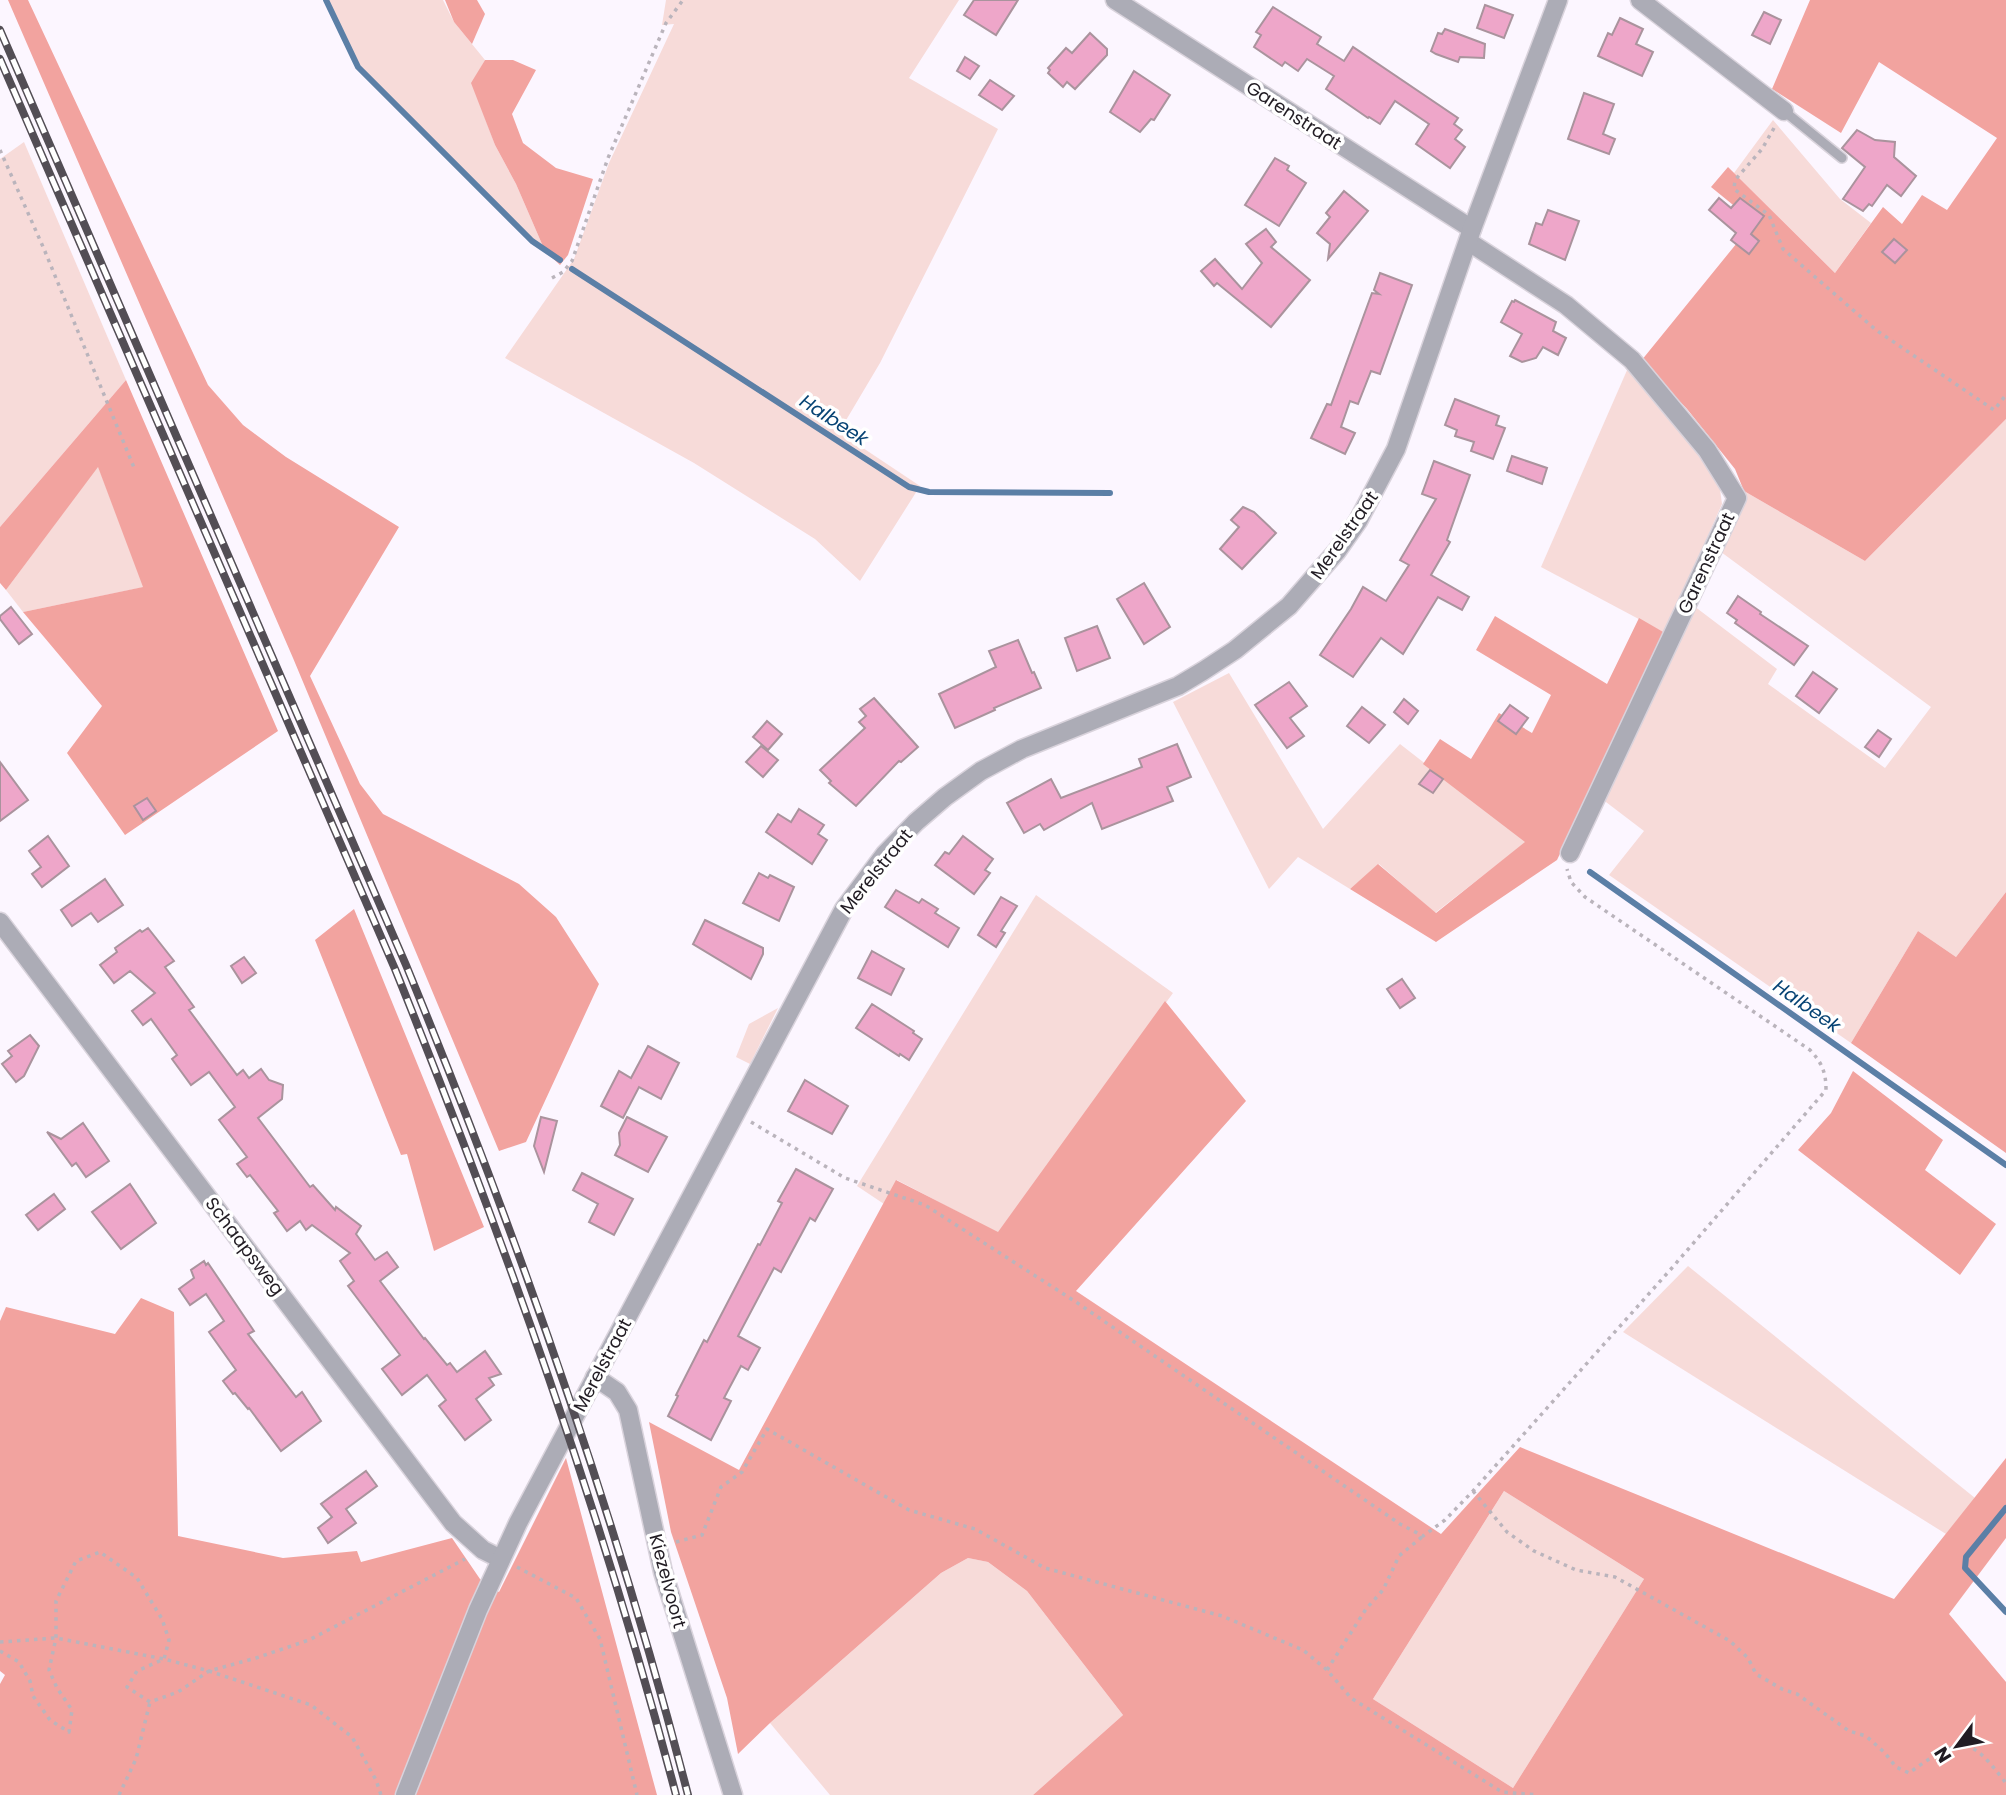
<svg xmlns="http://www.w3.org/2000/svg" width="2006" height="1795" viewBox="0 0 2006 1795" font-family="Poppins,sans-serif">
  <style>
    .green { fill: #f7dbd9 }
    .forest { fill: #f2a39f; fill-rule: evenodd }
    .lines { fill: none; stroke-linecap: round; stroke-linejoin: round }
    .stream { stroke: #5b7fa6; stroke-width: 6 }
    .building { fill: #eea6c9; stroke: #aa939d; stroke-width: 2 }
    .lane-casing { stroke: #d9d3dc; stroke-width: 12 }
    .street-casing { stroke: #d9d3dc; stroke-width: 21 }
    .path { stroke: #bab4bc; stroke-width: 3.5; stroke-dasharray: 3.5 5; stroke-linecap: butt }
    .lane { stroke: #acacb6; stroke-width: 9 }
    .street { stroke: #acacb6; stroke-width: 18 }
    .rail-casing { stroke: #534e55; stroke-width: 8 }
    .rail { stroke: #fff; stroke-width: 5; stroke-dasharray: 16; stroke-linecap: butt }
    .labels { text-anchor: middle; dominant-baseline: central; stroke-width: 7; stroke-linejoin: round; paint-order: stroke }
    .street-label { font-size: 18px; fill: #211c23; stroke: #fff }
    .water-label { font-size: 19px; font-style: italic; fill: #064374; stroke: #fff }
  </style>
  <rect width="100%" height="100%" fill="#fcf6ff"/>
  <g class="green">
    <polygon points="327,0 443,0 454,22 485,60 472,83 495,145 516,184 545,251 385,96 356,63"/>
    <polygon points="666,0 959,0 909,78 998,129 880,363 839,432 920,486 860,581 815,539 694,463 505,358 574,259 609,163 674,24 662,25"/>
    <polygon points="1773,120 1840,199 1871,223 1835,273 1734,173"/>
    <polygon points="24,142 126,380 0,527 0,159"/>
    <polygon points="1628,368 1718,475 1722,504 1665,633 1541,567"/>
    <polygon points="2006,419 2006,892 1956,957 1918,931 1851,1043 1609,875 1644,831 1602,799 1694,606 1777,669 1768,684 1885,768 1931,707 1721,552 1739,509 1744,491 1865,561"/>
    <polygon points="98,466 144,587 23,612 6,590"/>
    <polygon points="1229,673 1323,829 1400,744 1526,842 1435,913 1379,864 1350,889 1298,857 1269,889 1173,702"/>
    <polygon points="1036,895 1173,993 998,1233 897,1180 884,1204 857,1186"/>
    <polygon points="778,1008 750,1064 736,1057 749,1024"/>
    <polygon points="1688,1266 1975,1498 1946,1534 1623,1332"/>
    <polygon points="1504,1491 1644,1579 1513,1788 1373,1699"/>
    <polygon points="968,1558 988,1562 1027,1591 1123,1715 1033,1795 830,1795 770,1723 941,1573"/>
  </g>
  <g class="forest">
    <polygon points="8,0 28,0 208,385 243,425 286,457 399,527 310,676 360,784 383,814 519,884 556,917 599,984 526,1142 499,1151 293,658"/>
    <polygon points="445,0 477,0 485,14 472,44 454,22"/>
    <polygon points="1810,0 2006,0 2006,419 1865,561 1744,491 1735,469 1687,409 1641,361 1754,222 1711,187 1728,167 1835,273 1883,207 1902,224 1922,195 1947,210 1997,138 1879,62 1841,133 1772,89"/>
    <polygon points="485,60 513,60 536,70 512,114 523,143 556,168 593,179 568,255 560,265 545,251 516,184 495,145 471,83"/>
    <polygon points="126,380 278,731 125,835 67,753 102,706 23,612 143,587 98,467 6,590 0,583 0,527"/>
    <polygon points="1495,616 1607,684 1639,618 1665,633 1557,860 1436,942 1350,889 1378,864 1436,913 1525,842 1423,764 1440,739 1471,759 1499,713 1532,733 1551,695 1476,650"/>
    <polygon points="2006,892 2006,1153 1851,1043 1918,931 1956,957"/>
    <polygon points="354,909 484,1227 434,1251 407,1154 401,1155 315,940"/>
    <path d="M1165,1001L1246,1101L1076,1291L1441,1534L1520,1447L1894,1599L2006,1458V1538L1949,1614L2006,1682V1795H1033L1123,1715L1027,1591L988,1562L968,1558L941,1573L770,1723L738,1754L727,1698L671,1532L649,1422L739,1470L896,1180L998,1232ZM1504,1491L1644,1579L1513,1788L1373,1699Z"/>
    <polygon points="1853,1071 1943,1140 1925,1170 1996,1224 1960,1275 1798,1150 1831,1113"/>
    <polygon points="141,1298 174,1312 178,1536 283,1558 357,1551 361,1562 452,1538 480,1579 499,1592 566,1458 657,1795 0,1795 0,1684 5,1675 0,1671 0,1321 6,1307 115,1334"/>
  </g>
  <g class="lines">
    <g class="stream">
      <polyline points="326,0 358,67 532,241 560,260"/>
      <polyline points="572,269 909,487 929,492 1110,493"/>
      <polyline points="1590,872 2006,1165"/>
      <polyline points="2006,1508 1966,1557 1965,1568 2006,1612"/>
    </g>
  </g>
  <g class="building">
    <polygon points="974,0 1018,0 996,35 964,15"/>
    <polygon points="1485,5 1513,15 1504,38 1477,28"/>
    <polygon points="1273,7 1321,37 1317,44 1344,61 1353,47 1458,118 1454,124 1462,130 1455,139 1465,147 1450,168 1416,144 1429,124 1395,101 1380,124 1369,117 1368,118 1326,89 1334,76 1307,59 1298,71 1285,62 1282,66 1254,47 1261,35 1256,32"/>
    <polygon points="1764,12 1781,20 1770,44 1752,35"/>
    <polygon points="1620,18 1643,29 1636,44 1653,52 1642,76 1598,56 1608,33 1612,35"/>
    <polygon points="1445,29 1485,44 1484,58 1460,57 1458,62 1436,54 1431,51 1438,33 1442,34"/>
    <polygon points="1090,33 1107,49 1107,55 1075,89 1067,82 1063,87 1048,73 1050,70 1048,68 1066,48 1072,53"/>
    <polygon points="965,57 979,66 970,79 957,71"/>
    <polygon points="1134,71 1170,95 1154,120 1151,119 1140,132 1110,112"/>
    <polygon points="990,80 1014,96 1002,110 979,95"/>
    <polygon points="1584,93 1614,104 1603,134 1615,139 1609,154 1568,139"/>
    <polygon points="1857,130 1875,140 1895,142 1894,157 1916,176 1901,196 1887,185 1872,206 1869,204 1863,211 1843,199 1865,167 1842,148"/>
    <polygon points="1275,158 1289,166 1287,170 1306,183 1279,226 1245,205"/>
    <polygon points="1344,191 1368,211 1328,259 1330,244 1317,233 1330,217 1326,213"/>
    <polygon points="1719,198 1731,208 1740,198 1764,216 1751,234 1759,241 1749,254 1731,240 1736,233 1709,210"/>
    <polygon points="1548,210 1579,221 1565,260 1529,244 1536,223 1542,225"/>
    <polygon points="1266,229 1276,242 1271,247 1310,280 1271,327 1217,283 1214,286 1201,271 1215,259 1242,289 1262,263 1246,244"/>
    <polygon points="1894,239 1907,250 1895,263 1882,252"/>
    <polygon points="1380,273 1412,285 1380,374 1371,371 1358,404 1350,401 1341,427 1355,433 1345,454 1311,438 1327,404 1331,405 1372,293 1379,294 1374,290"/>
    <polygon points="1515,300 1556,322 1553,331 1566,338 1558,355 1543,347 1536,358 1522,362 1510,356 1522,334 1501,322 1512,301 1514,302"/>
    <polygon points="1455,399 1499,416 1496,425 1505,428 1493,459 1471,451 1474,442 1455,436 1457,430 1445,425"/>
    <polygon points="1512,456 1547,468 1542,484 1507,471"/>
    <polygon points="1434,461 1470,475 1447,540 1450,542 1431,575 1469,597 1462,610 1438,597 1403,654 1381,638 1353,677 1320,655 1351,609 1363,587 1386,601 1409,565 1400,560 1436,499 1422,494"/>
    <polygon points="1243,507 1254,512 1276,533 1242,569 1220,549 1239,527 1231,520"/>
    <polygon points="1144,583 1170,627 1144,644 1117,599"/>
    <polygon points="1738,596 1761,612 1760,614 1808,646 1794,665 1735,623 1737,620 1727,613"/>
    <polygon points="11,607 32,634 19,644 0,619 0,616"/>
    <polygon points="1097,626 1110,658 1077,671 1065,638"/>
    <polygon points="1018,640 1032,673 1034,672 1041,688 994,708 995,710 955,728 939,694 996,667 989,651"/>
    <polygon points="1813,672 1837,689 1819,713 1796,696"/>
    <polygon points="1289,682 1307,706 1290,718 1304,736 1287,748 1255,705"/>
    <polygon points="874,698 918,747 901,762 899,761 856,806 829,783 831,781 820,770 865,728 859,722 866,716 860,709"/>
    <polygon points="1404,699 1418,711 1408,724 1394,712"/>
    <polygon points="1510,705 1528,718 1516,734 1498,721"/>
    <polygon points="1362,707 1385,725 1369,743 1347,726"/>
    <polygon points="767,721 782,734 768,750 753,737"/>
    <polygon points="1878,730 1891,739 1879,757 1865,747"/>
    <polygon points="1177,744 1191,777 1167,787 1173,801 1102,829 1092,803 1044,830 1040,824 1024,833 1007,803 1051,779 1061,798 1142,767 1139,759"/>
    <polygon points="761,746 778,760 763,777 746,762"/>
    <polygon points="0,762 28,800 0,821"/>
    <polygon points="1430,770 1443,779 1433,793 1419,784"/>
    <polygon points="147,798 156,811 143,820 134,806"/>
    <polygon points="799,809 824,825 818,834 827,840 812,864 766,832 778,814 791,822"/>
    <polygon points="48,836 69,866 42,887 32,874 41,867 29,851"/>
    <polygon points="963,836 993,859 985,870 990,873 974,894 935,865 945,852 949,854"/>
    <polygon points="759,873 768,878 770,875 794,887 779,921 743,903"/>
    <polygon points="105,879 123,905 98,922 91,913 72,926 61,910"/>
    <polygon points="896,890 919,903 922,899 938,909 935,913 959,928 948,947 885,907"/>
    <polygon points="1001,897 1017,906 1001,931 1005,933 996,947 978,935"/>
    <polygon points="705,920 763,948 763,954 751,979 693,944"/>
    <polygon points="148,928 174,961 165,967 194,1007 189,1010 237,1075 243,1070 249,1078 261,1069 269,1080 283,1085 282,1099 258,1118 310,1187 313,1185 335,1210 336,1207 361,1226 356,1234 375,1260 387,1252 398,1267 380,1281 424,1339 425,1338 447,1365 450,1363 457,1372 485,1351 501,1374 489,1378 494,1385 476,1399 491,1420 465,1440 439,1406 446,1400 427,1375 402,1395 382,1369 400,1355 348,1286 354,1281 340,1261 350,1253 312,1225 306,1230 300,1221 287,1231 274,1213 278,1211 250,1175 247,1177 237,1164 247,1157 219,1120 235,1107 209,1072 191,1085 172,1059 177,1055 151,1019 143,1025 132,1011 155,993 130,971 114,983 100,965 117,952 115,948 140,930 142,932"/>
    <polygon points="872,951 904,969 891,995 858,978"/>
    <polygon points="244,957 256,973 242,983 231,966"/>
    <polygon points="1402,979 1415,998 1400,1008 1387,989"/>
    <polygon points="872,1004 914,1031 913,1033 922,1039 909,1060 900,1054 899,1056 856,1028"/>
    <polygon points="30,1035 39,1046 24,1076 16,1082 2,1064 12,1056 8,1051"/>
    <polygon points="648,1046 679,1063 661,1099 639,1087 623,1118 601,1106 619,1071 631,1078"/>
    <polygon points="805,1080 848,1106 832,1134 788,1111"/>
    <polygon points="541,1117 557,1121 544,1172 534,1146"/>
    <polygon points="627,1117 667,1137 648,1172 615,1155 620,1145 619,1133"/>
    <polygon points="83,1123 109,1161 86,1177 76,1163 72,1166 47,1132 61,1139"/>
    <polygon points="796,1169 833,1189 815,1221 810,1218 781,1272 774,1268 738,1336 760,1348 748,1370 741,1366 724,1398 731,1401 711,1440 668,1416 678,1396 676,1395 704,1340 707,1342 758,1244 760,1245 782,1203 778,1201"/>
    <polygon points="582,1173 633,1199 614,1235 589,1222 598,1204 573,1190"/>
    <polygon points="130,1184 156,1223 121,1249 92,1212"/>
    <polygon points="54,1194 65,1209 38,1230 26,1215"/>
    <polygon points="204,1261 206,1265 208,1263 254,1331 248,1334 296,1397 302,1392 321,1421 281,1451 249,1408 248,1409 235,1393 233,1394 223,1381 236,1370 209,1332 224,1321 206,1294 190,1305 179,1289 194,1278 191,1270"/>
    <polygon points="366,1471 377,1486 346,1509 356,1523 328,1543 318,1528 332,1517 321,1504"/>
  </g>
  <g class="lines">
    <defs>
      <polyline id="lane" points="1784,111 1842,158"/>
      <g id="street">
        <polyline points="1115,0 1472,229"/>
        <polyline points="1640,0 1784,111"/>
        <polyline points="1469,242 1566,305 1632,360 1707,450 1737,498 1570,853"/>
        <polyline points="0,922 453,1523 483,1550 501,1559"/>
        <polyline points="595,1377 617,1392 628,1410 663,1572 733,1795"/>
        <polyline points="405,1795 478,1610 518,1523 844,909 885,854 916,822 945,797 981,771 1022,749 1178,686 1203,671 1235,650 1289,606 1337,551 1358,521 1396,449 1472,229 1558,0"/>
      </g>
    </defs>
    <use href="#lane" class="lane-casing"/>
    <use href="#street" class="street-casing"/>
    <g class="path">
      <polyline points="1774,128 1762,149 1735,180 1734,189 1769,215 1783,249 1876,330 1994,410 2006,395"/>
      <polyline points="0,150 44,249 135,470"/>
      <polyline points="552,278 563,272 572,261 608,158 666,23 683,0"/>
      <path d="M751,1122L845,1178L925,1205L1076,1302L1400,1524L1423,1536L1445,1520L1473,1491L1671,1269L1826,1090C1826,1072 1822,1063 1810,1050L1585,897L1571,882L1567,869"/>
      <path d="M1473,1491L1507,1532L1534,1551L1576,1570L1615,1577L1730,1641L1748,1658L1756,1674L1782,1689L1797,1694L1849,1731L1866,1736L1884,1752L1896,1767L1909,1773C1923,1763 1953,1740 1970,1747C1984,1753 1996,1771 2006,1783"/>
      <polyline points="676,1542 702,1535 721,1487 742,1472 767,1429 909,1510 975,1529 1045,1568 1222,1616 1303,1650 1327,1670 1351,1698 1502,1792 1538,1795"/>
      <polyline points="517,1567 576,1598 600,1639 637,1795"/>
      <polyline points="0,1642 56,1638 164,1659 209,1671 311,1705 352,1737 376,1780 381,1795"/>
      <polyline points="0,1651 19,1662 30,1681 33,1696 50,1720 69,1732 72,1710 57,1688 49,1670 56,1638 56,1601 76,1561 100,1552 137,1578 162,1619 169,1640 164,1659 137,1671 127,1687 150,1702 178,1692 209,1671 256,1658 309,1640 465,1559"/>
      <polyline points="1327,1670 1366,1609 1383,1590 1399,1556 1423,1536"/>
      <polyline points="119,1795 136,1759 150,1702"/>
    </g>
    <use href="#lane" class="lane"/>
    <use href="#street" class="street"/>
    <defs>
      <g id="rail">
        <path d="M0,30L406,965C517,1235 615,1511 688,1795"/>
        <path d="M0,59L395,969C504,1239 602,1513 676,1795"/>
      </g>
    </defs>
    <use href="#rail" class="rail-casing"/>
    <use href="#rail" class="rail"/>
  </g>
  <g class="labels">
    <g class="street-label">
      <text transform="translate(1294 115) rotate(33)">Garenstraat</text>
      <text transform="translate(1344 535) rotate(-55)">Merelstraat</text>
      <text transform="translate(1706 563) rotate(-65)">Garenstraat</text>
      <text transform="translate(876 871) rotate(-51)">Merelstraat</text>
      <text transform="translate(245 1246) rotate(53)">Schaapsweg</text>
      <text transform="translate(602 1365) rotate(-62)">Merelstraat</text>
      <text transform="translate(668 1581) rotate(75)">Kiezelvoort</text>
    </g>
    <g class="water-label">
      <text transform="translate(834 420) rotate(33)">Halbeek</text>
      <text transform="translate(1807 1006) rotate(35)">Halbeek</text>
    </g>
  </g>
  <g transform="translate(1957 1746) rotate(238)" stroke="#ffffff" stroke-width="5" paint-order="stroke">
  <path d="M0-5L12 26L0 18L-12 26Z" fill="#211c23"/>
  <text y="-10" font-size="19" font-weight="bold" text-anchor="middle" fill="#211c23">N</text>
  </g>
</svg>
